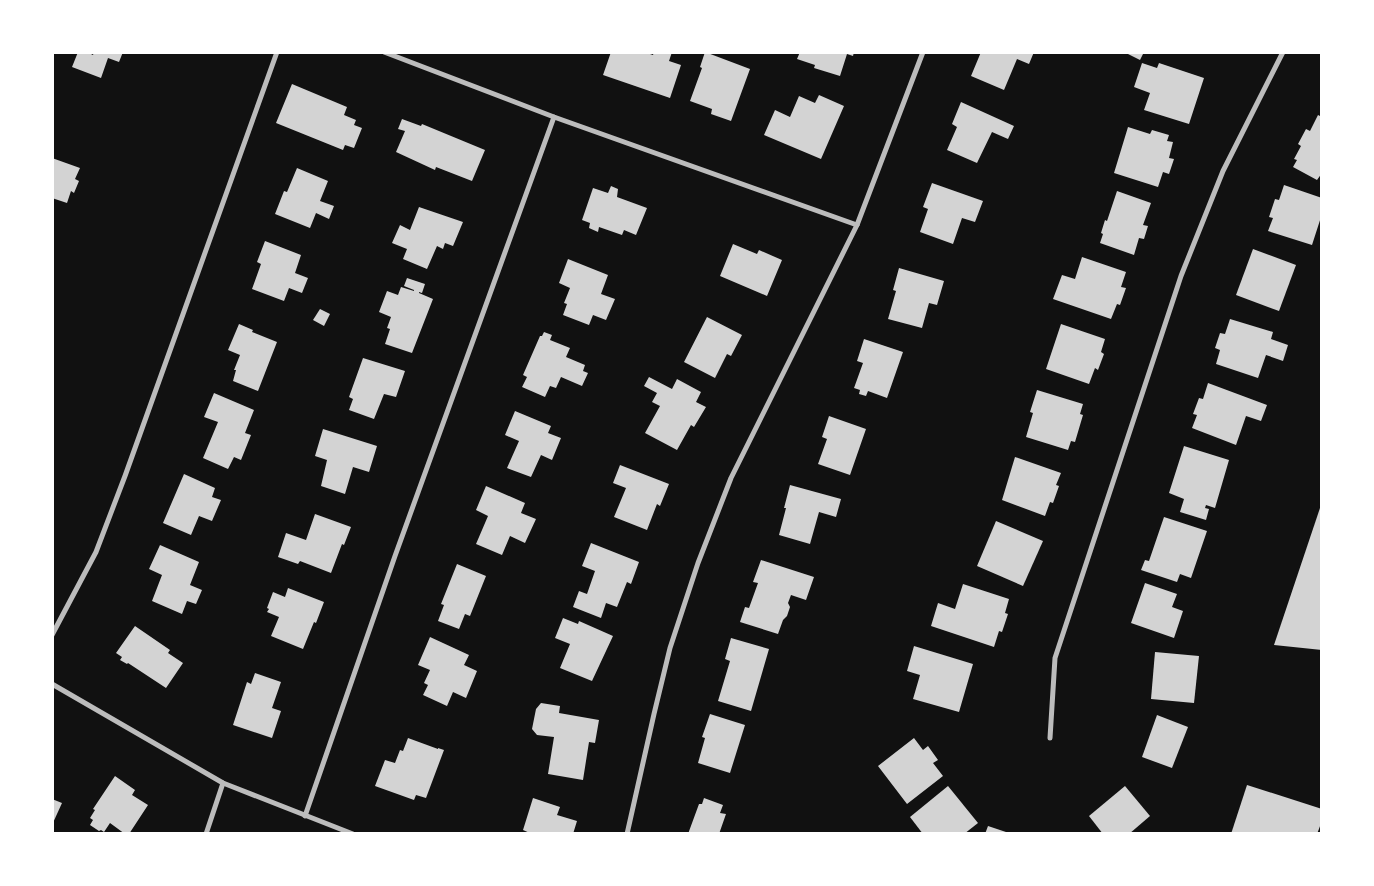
<svg xmlns="http://www.w3.org/2000/svg" width="1374" height="886" viewBox="0 0 1374 886" font-family="'Space Grotesk',sans-serif">
  <style>
    .building { fill: #d3d3d3 }
    .lines { fill: none; stroke-linecap: round; stroke-linejoin: round }
    .minor { stroke: #bcbcbc; stroke-width: 5 }
  </style>
  <rect width="100%" height="100%" fill="#111"/>
  <g class="building">
    <polygon points="78,52 87,52 93,55 94,52 123,52 119,62 108,58 101,78 72,67"/>
    <polygon points="611,52 629,54 630,52 644,52 653,55 654,52 672,52 669,61 681,65 670,98 603,75"/>
    <polygon points="705,52 750,69 731,121 711,114 712,109 690,101 702,68 700,67"/>
    <polygon points="800,52 854,52 853,56 847,54 840,76 814,68 815,65 797,59"/>
    <polygon points="981,52 1034,52 1029,64 1017,59 1004,90 971,76"/>
    <polygon points="1124,52 1144,52 1140,60"/>
    <polygon points="1142,63 1157,68 1159,63 1204,78 1189,124 1144,110 1150,93 1134,87"/>
    <polygon points="292,84 347,107 344,115 356,120 354,125 362,128 354,148 345,145 343,150 276,123"/>
    <polygon points="819,95 844,106 821,159 764,135 775,110 790,117 799,96 815,103"/>
    <polygon points="961,102 1014,126 1008,139 992,132 977,163 947,150 957,127 952,124"/>
    <polygon points="1318,115 1322,117 1322,173 1317,180 1293,167 1297,160 1294,159 1301,146 1298,144 1306,129 1310,131"/>
    <polygon points="402,119 421,126 422,124 485,150 472,181 436,167 435,170 396,152 405,131 398,129"/>
    <polygon points="1128,127 1150,134 1152,130 1169,135 1167,141 1173,142 1169,158 1174,159 1169,174 1163,172 1158,187 1114,173"/>
    <polygon points="52,158 80,168 75,179 79,181 74,193 71,191 67,203 52,198"/>
    <polygon points="297,168 328,181 320,201 334,206 329,219 316,213 310,228 275,214 284,191 287,192"/>
    <polygon points="932,183 983,201 975,222 962,218 953,244 920,232 928,209 923,207"/>
    <polygon points="1284,185 1322,198 1322,214 1312,245 1268,231 1273,218 1269,217 1275,199 1279,200"/>
    <polygon points="611,186 618,189 617,197 647,208 636,235 624,230 622,235 599,227 598,232 589,228 590,223 582,220 593,188 608,193"/>
    <polygon points="1117,191 1151,203 1143,225 1148,226 1144,239 1139,238 1134,255 1100,243 1103,234 1101,233 1105,220 1107,221"/>
    <polygon points="419,207 463,222 453,246 445,243 443,249 437,246 427,269 403,259 407,249 392,243 400,225 410,230"/>
    <polygon points="265,241 301,255 295,273 308,278 302,293 289,288 284,301 252,289 261,264 257,262"/>
    <polygon points="733,244 757,254 759,250 782,260 767,296 720,276"/>
    <polygon points="1253,249 1296,265 1279,311 1236,295"/>
    <polygon points="1082,257 1126,272 1121,287 1126,288 1120,305 1117,304 1111,319 1053,299 1062,275 1075,279"/>
    <polygon points="568,259 608,275 601,294 615,299 606,320 593,315 589,325 563,315 567,304 564,303 570,288 559,283"/>
    <polygon points="899,268 944,281 937,305 929,303 922,328 888,319 896,291 893,290"/>
    <polygon points="407,278 425,284 422,293 419,292 419,293 433,299 412,353 385,344 390,329 387,328 391,317 379,312 387,291 398,295 401,287 414,291 414,290 404,286"/>
    <polygon points="320,309 330,314 324,326 313,320"/>
    <polygon points="707,317 742,335 731,356 727,354 715,378 684,362"/>
    <polygon points="1230,319 1273,332 1271,339 1288,345 1283,361 1266,355 1258,378 1216,364 1220,350 1215,348 1220,333 1225,334"/>
    <polygon points="239,324 253,330 252,332 277,342 258,391 233,381 236,370 234,370 240,355 228,350"/>
    <polygon points="1061,324 1105,339 1101,352 1104,354 1098,370 1095,368 1089,384 1046,369"/>
    <polygon points="544,332 552,335 550,340 570,348 566,357 585,365 583,371 588,373 582,386 561,377 556,388 550,386 545,397 522,387 527,377 523,375 540,336 542,336"/>
    <polygon points="864,339 903,352 887,398 868,391 866,396 859,394 860,390 854,388 863,363 857,361"/>
    <polygon points="363,358 405,371 396,397 384,394 374,419 349,410 353,399 349,397"/>
    <polygon points="649,377 672,389 677,379 701,392 696,402 706,407 694,427 691,425 677,450 645,433 660,406 652,402 657,393 644,386"/>
    <polygon points="1208,383 1267,405 1261,421 1246,416 1236,445 1192,428 1197,415 1193,414 1199,398 1203,399"/>
    <polygon points="1037,390 1083,404 1080,414 1083,415 1075,442 1071,441 1068,450 1026,437 1033,413 1030,412"/>
    <polygon points="214,393 254,410 245,433 251,435 241,460 234,457 228,469 203,458 218,422 204,417"/>
    <polygon points="515,411 551,426 548,433 561,438 552,460 541,455 531,477 507,468 519,441 505,435"/>
    <polygon points="829,416 866,429 850,475 818,464 827,439 822,437"/>
    <polygon points="323,429 377,446 369,472 353,467 345,494 321,486 327,460 315,456"/>
    <polygon points="1184,446 1229,460 1215,508 1206,505 1205,508 1209,509 1206,520 1180,512 1184,499 1169,493"/>
    <polygon points="1015,457 1061,473 1056,485 1059,486 1053,503 1050,502 1045,516 1002,500"/>
    <polygon points="620,465 669,484 660,506 657,504 647,530 614,517 626,488 613,483"/>
    <polygon points="184,474 215,488 212,497 221,500 212,521 199,516 191,535 163,523"/>
    <polygon points="790,485 841,499 836,517 819,512 810,544 779,535 786,508 784,508"/>
    <polygon points="486,486 525,503 521,513 536,519 525,543 510,536 502,555 476,544 488,516 476,510"/>
    <polygon points="1321,505 1322,650 1274,645"/>
    <polygon points="315,514 351,527 344,545 342,544 331,573 300,561 298,564 278,557 286,533 306,540"/>
    <polygon points="1164,517 1207,531 1191,578 1180,574 1177,582 1141,570 1145,560 1149,561"/>
    <polygon points="996,521 1043,541 1023,586 977,566"/>
    <polygon points="591,543 639,562 631,584 627,582 617,607 606,603 601,618 573,607 579,591 587,594 595,571 582,566"/>
    <polygon points="160,545 199,562 190,585 202,590 196,604 187,601 182,614 152,601 162,575 149,569"/>
    <polygon points="761,560 814,577 806,600 791,595 788,603 790,607 787,616 783,620 778,634 740,622 745,607 749,608 758,583 753,582"/>
    <polygon points="457,564 486,576 470,616 465,614 459,629 438,621 444,605 441,604"/>
    <polygon points="1145,583 1177,594 1172,607 1183,611 1174,638 1131,623"/>
    <polygon points="963,584 1009,599 1005,613 1008,614 1002,632 999,631 994,647 931,626 938,603 955,609"/>
    <polygon points="288,588 324,602 316,623 314,622 303,649 271,636 279,617 267,612 269,609 267,608 273,592 285,597"/>
    <polygon points="563,618 578,624 579,621 613,636 592,681 560,668 570,644 555,638"/>
    <polygon points="135,626 170,650 168,653 183,663 166,688 128,663 127,664 120,660 122,657 116,653"/>
    <polygon points="430,637 469,655 464,665 477,671 466,698 453,692 447,706 423,695 428,685 424,683 430,670 418,665"/>
    <polygon points="731,638 769,649 751,711 718,701 730,661 725,659"/>
    <polygon points="914,646 973,664 959,712 913,699 920,675 907,671"/>
    <polygon points="1155,652 1199,656 1194,703 1151,699"/>
    <polygon points="255,673 281,682 272,708 281,711 272,738 233,725 247,682 251,684"/>
    <polygon points="541,703 560,706 559,713 599,720 595,743 589,742 583,780 548,774 554,737 537,735 532,729 536,709"/>
    <polygon points="710,714 745,725 730,773 698,763 705,738 702,737"/>
    <polygon points="1157,715 1188,727 1172,768 1142,757"/>
    <polygon points="408,738 438,749 438,748 444,750 426,798 416,795 414,800 375,786 385,760 395,763 400,750 403,751"/>
    <polygon points="914,738 923,750 928,746 938,760 933,763 943,776 907,804 878,766"/>
    <polygon points="115,776 135,790 132,795 148,805 129,834 125,834 110,823 104,832 101,830 99,831 90,825 93,820 90,818 95,810 93,809"/>
    <polygon points="1247,785 1322,809 1322,821 1317,834 1231,834"/>
    <polygon points="948,786 978,823 964,834 923,834 910,817"/>
    <polygon points="1125,786 1150,816 1129,834 1103,834 1089,816"/>
    <polygon points="533,798 560,807 557,815 577,821 573,834 532,834 523,830"/>
    <polygon points="704,798 723,805 720,813 726,814 719,834 688,834 699,804 702,804"/>
    <polygon points="52,799 62,803 52,825"/>
    <polygon points="988,826 1009,833 1009,834 985,834"/>
  </g>
  <g class="lines">
    <g class="minor">
      <polyline points="384,52 554,117 857,225"/>
      <polyline points="52,635 96,552 125,476 277,52"/>
      <polyline points="52,684 223,783 353,834"/>
      <polyline points="1050,738 1055,658 1181,276 1223,171 1283,52"/>
      <polyline points="305,816 395,556 554,117"/>
      <polyline points="206,834 223,783"/>
      <polyline points="627,834 654,714 670,648 698,563 731,478 857,225 923,52"/>
    </g>
  </g>
  <rect width="1374" height="886" fill="none" stroke="#ffffff" stroke-width="108"/>
</svg>
